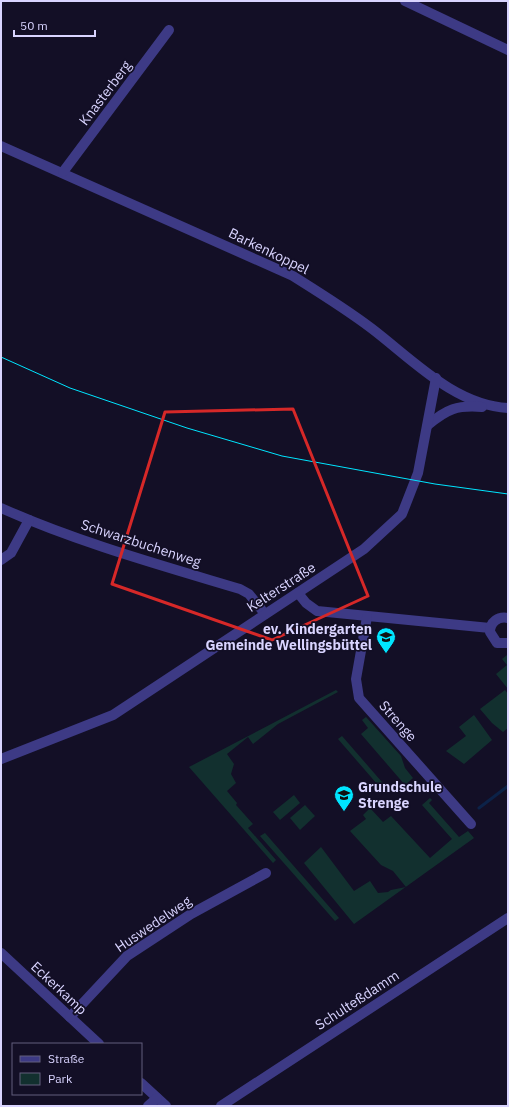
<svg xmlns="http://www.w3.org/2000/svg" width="509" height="1107" viewBox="0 0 509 1107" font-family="'IBM Plex Sans',sans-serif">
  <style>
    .green { fill: #12302f }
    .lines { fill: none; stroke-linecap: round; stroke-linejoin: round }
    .stream { stroke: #0c2248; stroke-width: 3 }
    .minor { stroke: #3d3a85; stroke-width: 10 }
    .tram { stroke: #00e5ff; stroke-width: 1 }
    .marked { fill: none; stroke: #d62828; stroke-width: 3; stroke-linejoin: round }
    .labels { text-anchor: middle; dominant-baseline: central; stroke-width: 3.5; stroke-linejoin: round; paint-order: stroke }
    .street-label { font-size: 14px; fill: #d9d4ff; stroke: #130f26 }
    .poi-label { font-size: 14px; font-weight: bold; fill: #d9d4ff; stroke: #130f26; text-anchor: end }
  </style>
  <rect width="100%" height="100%" fill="#130f26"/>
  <g class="green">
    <polygon points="507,655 508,657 508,689 496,674 507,665 502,659"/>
    <polygon points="336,690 338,692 278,724 253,744 248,737 227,754 234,764 231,774 236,783 227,791 237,803 236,805 253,824 248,828 276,860 273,863 189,767"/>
    <polygon points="505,690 508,694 508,728 503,732 492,723 480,709"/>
    <polygon points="474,715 492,740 464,764 446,751 466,736 459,727"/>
    <polygon points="366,717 401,756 405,768 413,778 405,785 361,734 368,728 362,720"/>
    <polygon points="342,736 388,789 384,792 338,739"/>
    <polygon points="294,795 300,803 280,820 273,812"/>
    <polygon points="430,798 432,800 429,803 459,837 468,831 474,838 354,924 304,863 321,847 354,891 370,881 378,893 388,892 391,890 406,887 393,871 381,865 350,831 366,819 363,815 370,808 383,822 391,816 430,858 452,839 422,805"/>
    <polygon points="305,805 315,816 300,830 290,818"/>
    <polygon points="265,833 339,918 335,921 260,836"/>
  </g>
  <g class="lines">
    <polyline class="stream" points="479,808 508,786"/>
    <g class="minor">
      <polyline points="405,1 508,50"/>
      <path d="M1,146L293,276C320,293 346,309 371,328C412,359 454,405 508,408"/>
      <polyline points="63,172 169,30"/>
      <path d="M428,425C447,409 457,405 482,407"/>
      <path d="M1,508C77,542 160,565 240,589L249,594L265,614"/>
      <polyline points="1,560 11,553 29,520"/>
      <polyline points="298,593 306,603 317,611 490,628"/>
      <polyline points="367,617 356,679 359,698 471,824"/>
      <path d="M508,618C498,616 490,622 490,632L497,643H508"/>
      <polyline points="1,759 113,715 364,549 402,514 418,473 436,378"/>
      <polyline points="1,953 99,1044"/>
      <polyline points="70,1017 127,956 191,914 266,873"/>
      <polyline points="141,1083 166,1106"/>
      <polyline points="148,1106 157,1098"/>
      <polyline points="221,1106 508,918"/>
    </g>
    <polyline class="tram" points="1,357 70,388 187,428 282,456 435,484 508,494"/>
  </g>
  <path class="marked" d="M293,409L368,596L272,640L112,584L165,412Z"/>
  <defs>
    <symbol id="school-pin" viewBox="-11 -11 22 30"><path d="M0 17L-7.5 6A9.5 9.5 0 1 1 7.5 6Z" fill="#00e5ff" stroke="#130f26"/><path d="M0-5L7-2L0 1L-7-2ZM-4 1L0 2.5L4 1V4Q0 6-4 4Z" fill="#111"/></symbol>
  </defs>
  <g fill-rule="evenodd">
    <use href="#school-pin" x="375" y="626" width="22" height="30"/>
    <use href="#school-pin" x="333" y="784" width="22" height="30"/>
  </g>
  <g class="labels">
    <g class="street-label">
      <text transform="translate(105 93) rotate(-53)">Knasterberg</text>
      <text transform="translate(269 251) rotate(26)">Barkenkoppel</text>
      <text transform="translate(141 543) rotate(18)">Schwarzbuchenweg</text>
      <text transform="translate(281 587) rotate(-33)">Kelterstraße</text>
      <text transform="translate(398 721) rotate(49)">Strenge</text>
      <text transform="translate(153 924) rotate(-34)">Huswedelweg</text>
      <text transform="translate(59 988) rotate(43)">Eckerkamp</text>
      <text transform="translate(357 1000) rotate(-33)">Schulteßdamm</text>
    </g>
    <g class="poi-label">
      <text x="372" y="629">ev. Kindergarten<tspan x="372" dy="16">Gemeinde Wellingsbüttel</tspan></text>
      <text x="358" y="787" text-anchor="start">Grundschule<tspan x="358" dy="16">Strenge</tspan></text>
    </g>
  </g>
  <rect width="509" height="1107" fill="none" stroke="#d9d4ff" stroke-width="4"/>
  <rect x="12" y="1043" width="130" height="52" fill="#130f26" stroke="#625e7d"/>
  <rect x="20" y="1056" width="20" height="6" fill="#3d3a85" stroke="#625e7d"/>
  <text x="48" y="1063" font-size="12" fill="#d9d4ff">Straße</text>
  <rect x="20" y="1073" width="20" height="12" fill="#12302f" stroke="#625e7d"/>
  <text x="48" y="1083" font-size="12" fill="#d9d4ff">Park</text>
  <path d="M14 30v6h81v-6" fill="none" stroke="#d9d4ff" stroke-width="2"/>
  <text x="20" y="30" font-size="12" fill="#d9d4ff" stroke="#130f26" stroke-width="3" paint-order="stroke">50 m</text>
</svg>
